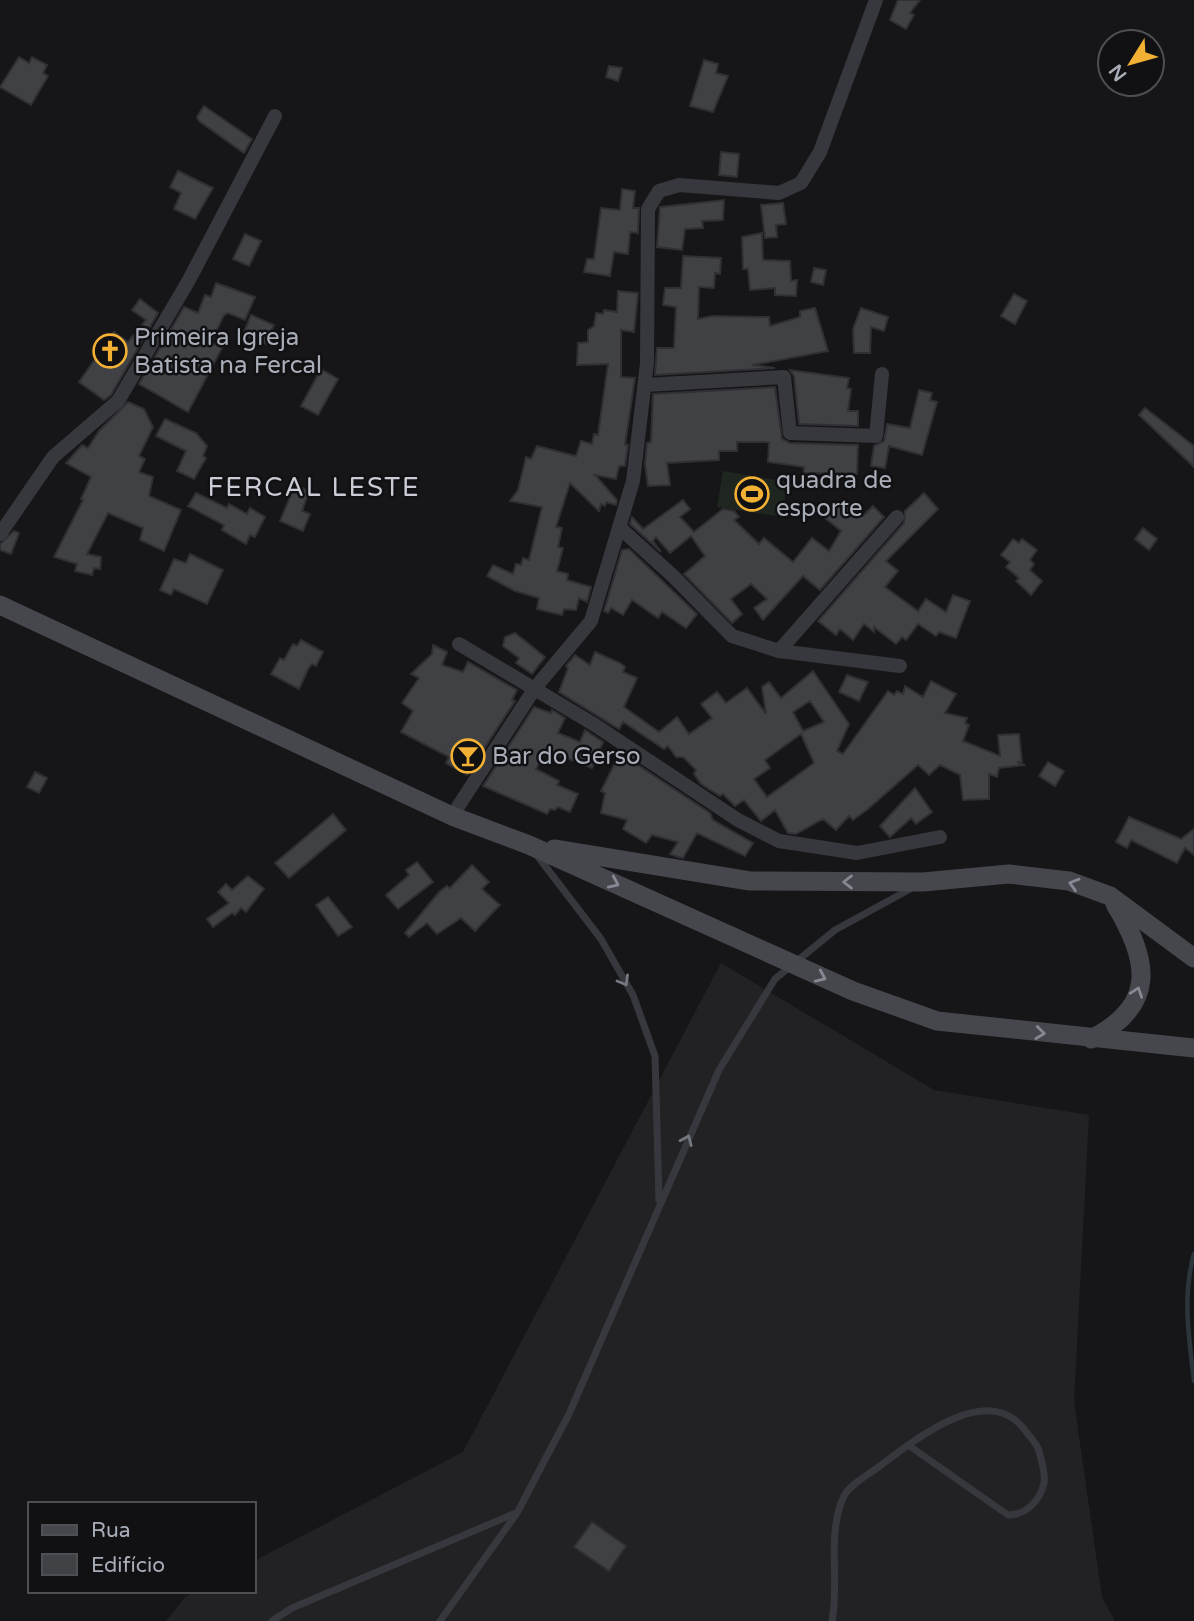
<svg xmlns="http://www.w3.org/2000/svg" width="1194" height="1621" viewBox="0 0 1194 1621" font-family="'Varela Round',sans-serif">
  <style>
    .built { fill: #222225 }
    .green { fill: #1e261f }
    .lines { fill: none; stroke-linecap: round; stroke-linejoin: round }
    .stream { stroke: #2c353c; stroke-width: 4.5 }
    .building { fill: #404145; stroke: #303034; stroke-width: 2; fill-rule: evenodd }
    .service { stroke: #37383d; stroke-width: 7 }
    .minor { stroke: #37383d; stroke-width: 14 }
    .secondary { stroke: #45474d; stroke-width: 19 }
    .oneway { stroke: #858993 }
    .oneway2 { stroke: #757881 }
    .labels { text-anchor: middle; dominant-baseline: central; stroke-width: 5; stroke-linejoin: round; paint-order: stroke }
    .poi-label { font-size: 24px; fill: #a8adb8; stroke: #111113; text-anchor: start }
    .neighbourhood-label { font-size: 26px; letter-spacing: 2px; fill: #c9ccd4; stroke: #111113 }
  </style>
  <rect width="100%" height="100%" fill="#161618"/>
  <polygon class="built" points="721,963 934,1090 1089,1115 1074,1401 1102,1597 1115,1621 166,1621 185,1597 197,1591 254,1591 254,1561 463,1452"/>
  <polygon class="green" points="723,471 787,482 782,517 717,507"/>
  <g class="lines">
    <path class="stream" d="M1194,1254C1182,1295 1189,1339 1194,1381"/>
  </g>
  <g class="building">
    <polygon points="898,0 920,0 910,13 914,15 906,29 890,20"/>
    <polygon points="19,57 29,63 32,57 47,65 43,73 48,76 31,105 0,87"/>
    <polygon points="704,60 718,64 716,73 728,76 713,112 690,106"/>
    <polygon points="609,66 622,68 618,81 606,77"/>
    <polygon points="204,106 252,139 244,153 199,121 197,117"/>
    <polygon points="721,152 739,154 737,177 719,175"/>
    <polygon points="178,171 213,188 195,219 174,209 181,193 170,187"/>
    <polygon points="622,189 635,191 633,208 639,208 638,233 630,232 628,254 614,252 610,276 584,272 587,259 594,259 601,208 620,210"/>
    <polygon points="724,200 723,220 702,221 703,228 685,229 682,250 657,247 660,207"/>
    <polygon points="783,203 786,224 776,225 777,237 765,238 761,205"/>
    <polygon points="762,233 763,260 790,261 791,281 797,280 796,296 775,295 775,288 750,290 748,269 743,269 742,237"/>
    <polygon points="245,234 261,241 249,266 233,259"/>
    <polygon points="683,256 721,258 720,274 715,273 714,288 699,287 698,319 712,316 769,317 770,326 800,317 800,311 815,308 828,351 752,365 775,368 655,375 657,348 674,348 676,307 663,305 665,288 681,288"/>
    <polygon points="814,268 826,270 823,285 811,282"/>
    <polygon points="216,283 255,297 245,320 228,313 224,315 211,342 222,348 188,412 139,384 184,307 198,313 205,295 211,297"/>
    <polygon points="618,291 638,293 634,332 621,330 621,377 635,378 625,445 628,445 625,466 619,466 616,479 595,475 617,500 616,505 606,502 605,506 601,504 599,511 570,483 556,527 562,528 558,547 563,548 557,571 568,574 567,580 591,587 587,602 579,598 576,610 564,609 562,615 537,609 539,598 515,591 487,576 493,565 513,574 516,564 521,565 523,558 529,560 542,507 510,501 518,490 526,457 531,459 537,446 576,456 581,441 592,444 594,434 598,435 608,364 577,365 578,343 588,342 588,330 594,326 596,313 603,314 604,310 617,312"/>
    <polygon points="1014,294 1027,301 1015,324 1001,316"/>
    <polygon points="140,299 158,313 111,395 104,400 79,382 114,332 128,342 146,320 132,310"/>
    <polygon points="861,308 888,317 884,331 871,327 870,353 854,353 853,329"/>
    <polygon points="251,315 274,325 266,344 243,335"/>
    <polygon points="321,369 338,379 318,415 301,406"/>
    <polygon points="790,370 849,378 847,388 851,389 848,411 858,411 858,426 799,424 794,376"/>
    <polygon points="775,387 782,439 790,443 858,445 857,474 804,473 804,467 768,462 769,442 737,442 737,451 719,451 719,460 667,463 670,485 648,486 645,464 647,443 651,442 653,394"/>
    <polygon points="919,390 932,393 930,400 937,402 922,455 889,446 885,468 871,466 874,446 884,441 887,424 910,428"/>
    <polygon points="128,402 144,409 153,427 139,456 145,459 139,472 153,477 149,496 181,510 164,551 140,540 143,528 108,513 87,554 101,557 100,569 94,568 92,575 75,571 77,564 54,557 83,500 81,499 91,477 66,463 82,445 88,448 99,431"/>
    <polygon points="1145,408 1194,446 1194,467 1139,415"/>
    <polygon points="165,419 196,433 207,446 203,456 206,458 194,479 177,471 186,451 156,436"/>
    <polygon points="295,485 309,491 302,511 310,514 303,531 280,521"/>
    <polygon points="196,493 227,508 229,504 247,514 250,508 265,517 255,537 250,535 246,544 222,530 224,525 188,506"/>
    <polygon points="924,493 938,509 886,561 898,571 885,587 918,611 926,599 946,612 953,595 970,601 956,638 939,632 936,636 918,624 906,640 902,637 896,644 874,627 874,632 864,624 853,640 840,629 836,635 818,621 904,523 905,511"/>
    <polygon points="683,500 690,509 680,517 694,532 723,509 734,511 739,517 734,520 759,544 764,538 793,562 812,538 829,551 841,531 825,518 843,502 863,516 873,506 884,517 820,590 803,576 763,620 754,608 767,599 751,584 731,599 742,614 732,623 684,574 705,556 691,536 670,553 656,537 653,541 661,552 630,524 632,517 643,529"/>
    <polygon points="1143,528 1157,539 1149,550 1135,539"/>
    <polygon points="14,531 19,533 11,554 0,550 0,544"/>
    <polygon points="1013,539 1019,543 1022,539 1037,550 1030,560 1034,564 1030,570 1042,581 1031,595 1016,581 1019,578 1006,567 1010,562 1001,555"/>
    <polygon points="629,549 697,614 686,628 662,612 658,618 632,600 623,615 611,608 608,613 604,611 622,550"/>
    <polygon points="190,554 223,570 207,604 174,589 171,595 160,590 174,559 186,563"/>
    <polygon points="515,633 545,657 532,674 516,663 519,658 503,646 505,637"/>
    <polygon points="301,640 323,652 316,666 312,664 308,669 299,689 271,674 280,658 284,660 293,644 297,646"/>
    <polygon points="433,645 447,652 442,665 463,672 468,662 517,690 512,700 515,701 467,775 446,763 449,757 401,732 413,711 402,703 419,678 411,674 432,654"/>
    <path d="M595,652L620,663L625,667L623,672L637,678L624,707L659,732L677,717L689,734L712,718L701,704L717,692L726,703L747,688L766,714L762,687L769,682L781,698L813,671L849,724L837,751L843,754L888,691L894,695L897,691L903,694L905,686L923,697L931,681L956,694L945,713L967,718L965,723L969,725L963,741L1000,756L998,735L1019,734L1022,762H1017L1025,765L999,768L997,777L989,774V799L963,800L960,775L940,765L929,775L918,765L868,809L853,820L849,816L836,830L823,819L796,834L788,833L775,810L761,821L744,800L735,806L723,794L720,796L701,784L694,774L696,770L683,757H676L668,746L664,749L623,722L619,729L559,692L568,668L566,666L575,655L590,665ZM810,701L824,722L803,731L793,712ZM801,734L814,763L767,797L754,779L770,768L765,760Z"/>
    <polygon points="847,675 868,682 859,701 839,692"/>
    <polygon points="534,707 551,713 552,710 565,718 558,733 580,742 585,730 603,742 592,768 546,750 536,769 559,781 557,785 578,794 570,812 558,807 555,810 550,809 547,814 483,786"/>
    <polygon points="620,753 710,813 713,820 753,843 745,856 697,833 683,858 678,857 670,854 678,842 652,835 646,843 623,829 627,820 601,813 605,793 601,791"/>
    <polygon points="1048,762 1064,771 1055,786 1039,776"/>
    <polygon points="35,772 47,778 39,793 27,787"/>
    <polygon points="915,788 932,812 916,824 911,818 890,837 880,826"/>
    <polygon points="333,814 346,830 289,878 275,863"/>
    <polygon points="1129,817 1181,839 1194,829 1194,855 1185,848 1177,863 1131,840 1127,848 1116,842"/>
    <polygon points="417,862 433,882 398,909 386,895 409,875 406,870"/>
    <polygon points="472,865 489,882 482,889 500,905 475,931 461,918 437,934 427,923 409,937 405,933 440,891 447,886 450,888"/>
    <polygon points="248,876 264,889 246,912 241,908 235,915 232,913 213,927 207,919 229,903 218,892 226,884 232,890"/>
    <polygon points="328,897 352,927 338,936 316,905"/>
    <polygon points="592,1522 626,1546 609,1571 574,1547"/>
  </g>
  <g class="lines">
    <g class="service">
      <polyline points="536,854 601,939 633,995 655,1056 659,1200"/>
      <polyline points="272,1621 292,1608 516,1513"/>
      <polyline points="440,1621 517,1513 569,1414 719,1070 775,979 835,930 912,888"/>
      <path d="M832,1621C840,1580 826,1534 844,1496C850,1484 870,1474 881,1465C915,1440 987,1381 1024,1429C1029,1436 1037,1443 1039,1451C1041,1459 1046,1475 1044,1483C1040,1501 1026,1515 1008,1515L908,1445"/>
    </g>
    <g class="minor">
      <polyline points="645,385 784,377 790,433 876,436 882,374"/>
      <polyline points="619,527 674,577 732,636 779,651 900,666"/>
      <polyline points="0,534 53,457 118,401 189,280 275,116"/>
      <polyline points="459,644 595,725 738,820 779,841 857,853 940,837"/>
      <polyline points="779,651 897,517"/>
      <polyline points="452,816 535,688 591,621 633,481 647,363 648,209 659,191 679,185 779,193 801,183 820,152 876,0"/>
    </g>
    <g class="secondary">
      <polyline points="0,605 452,816 529,845 853,991 937,1021 1194,1048"/>
      <polyline points="554,849 750,881 923,882 1009,874 1069,881 1110,896 1194,958"/>
      <path d="M1091,1039C1158,1005 1149,960 1115,904"/>
    </g>
  </g>
  <defs><path id="oneway-chevron" d="M-2-3.5L2.5 0L-2 3.5" fill="none" stroke-width="1.6" stroke-linecap="round" stroke-linejoin="round" transform="scale(1.75)"/></defs>
  <g class="oneway">
    <use href="#oneway-chevron" transform="translate(848 882) rotate(180)"/>
    <use href="#oneway-chevron" transform="translate(614 883) rotate(24)"/>
    <use href="#oneway-chevron" transform="translate(1074 884) rotate(-163)"/>
    <use href="#oneway-chevron" transform="translate(821 977) rotate(24)"/>
    <use href="#oneway-chevron" transform="translate(1137 992) rotate(-71)"/>
    <use href="#oneway-chevron" transform="translate(1040 1033) rotate(7)"/>
  </g>
  <g class="oneway2">
    <use href="#oneway-chevron" transform="translate(624 981) rotate(60)"/>
    <use href="#oneway-chevron" transform="translate(687 1140) rotate(-66)"/>
  </g>
  <defs>
    <symbol id="church-ring" viewBox="-11 -11 22 22"><circle r="9.5" fill="#111113" stroke="#f2b134" stroke-width="1.5"/><path d="M-1.2-6h2.4v3.5h3.3v2.4h-3.3V6h-2.4V-.1h-3.3v-2.4h3.3Z" fill="#f2b134"/></symbol>
    <symbol id="stadium-ring" viewBox="-11 -11 22 22"><circle r="9.5" fill="#111113" stroke="#f2b134" stroke-width="1.5"/><path d="M0-5a6.5 5 0 1 0 0 10a6.5 5 0 1 0 0-10ZM-3.5-1.8h7v3.6h-7Z" fill="#f2b134"/></symbol>
    <symbol id="bar-ring" viewBox="-11 -11 22 22"><circle r="9.5" fill="#111113" stroke="#f2b134" stroke-width="1.5"/><path d="M-6-5H6L.8 .8V4.5H3.5V6h-7V4.5H-.8V.8Z" fill="#f2b134"/></symbol>
  </defs>
  <g fill-rule="evenodd">
    <use href="#church-ring" x="91" y="332" width="38" height="38"/>
    <use href="#stadium-ring" x="733" y="475" width="38" height="38"/>
    <use href="#bar-ring" x="449" y="737" width="38" height="38"/>
  </g>
  <g class="labels">
    <g class="poi-label">
      <text x="134" y="337">Primeira Igreja<tspan x="134" dy="28">Batista na Fercal</tspan></text>
      <text x="776" y="480">quadra de<tspan x="776" dy="28">esporte</tspan></text>
      <text x="492" y="756">Bar do Gerso</text>
    </g>
    <g class="neighbourhood-label">
      <text x="314" y="487">FERCAL LESTE</text>
    </g>
  </g>
  <rect x="28" y="1502" width="228" height="91" fill="#111113" stroke="#4d4f55" stroke-width="2"/>
  <rect x="42" y="1525" width="35" height="10" fill="#45474d" stroke="#4d4f55" stroke-width="2"/>
  <text x="91" y="1537" font-size="21" fill="#a8adb8">Rua</text>
  <rect x="42" y="1554" width="35" height="21" fill="#404145" stroke="#4d4f55" stroke-width="2"/>
  <text x="91" y="1572" font-size="21" fill="#a8adb8">Edifício</text>
  <g transform="translate(1131 63) rotate(233)"><circle r="33" fill="#111113" stroke="#4d4f55" stroke-width="2"/>
  <path d="M0-5L12 26L0 18L-12 26Z" fill="#f2b134"/>
  <text y="-10" font-size="19" font-weight="bold" text-anchor="middle" fill="#a8adb8">N</text>
  </g>
</svg>
